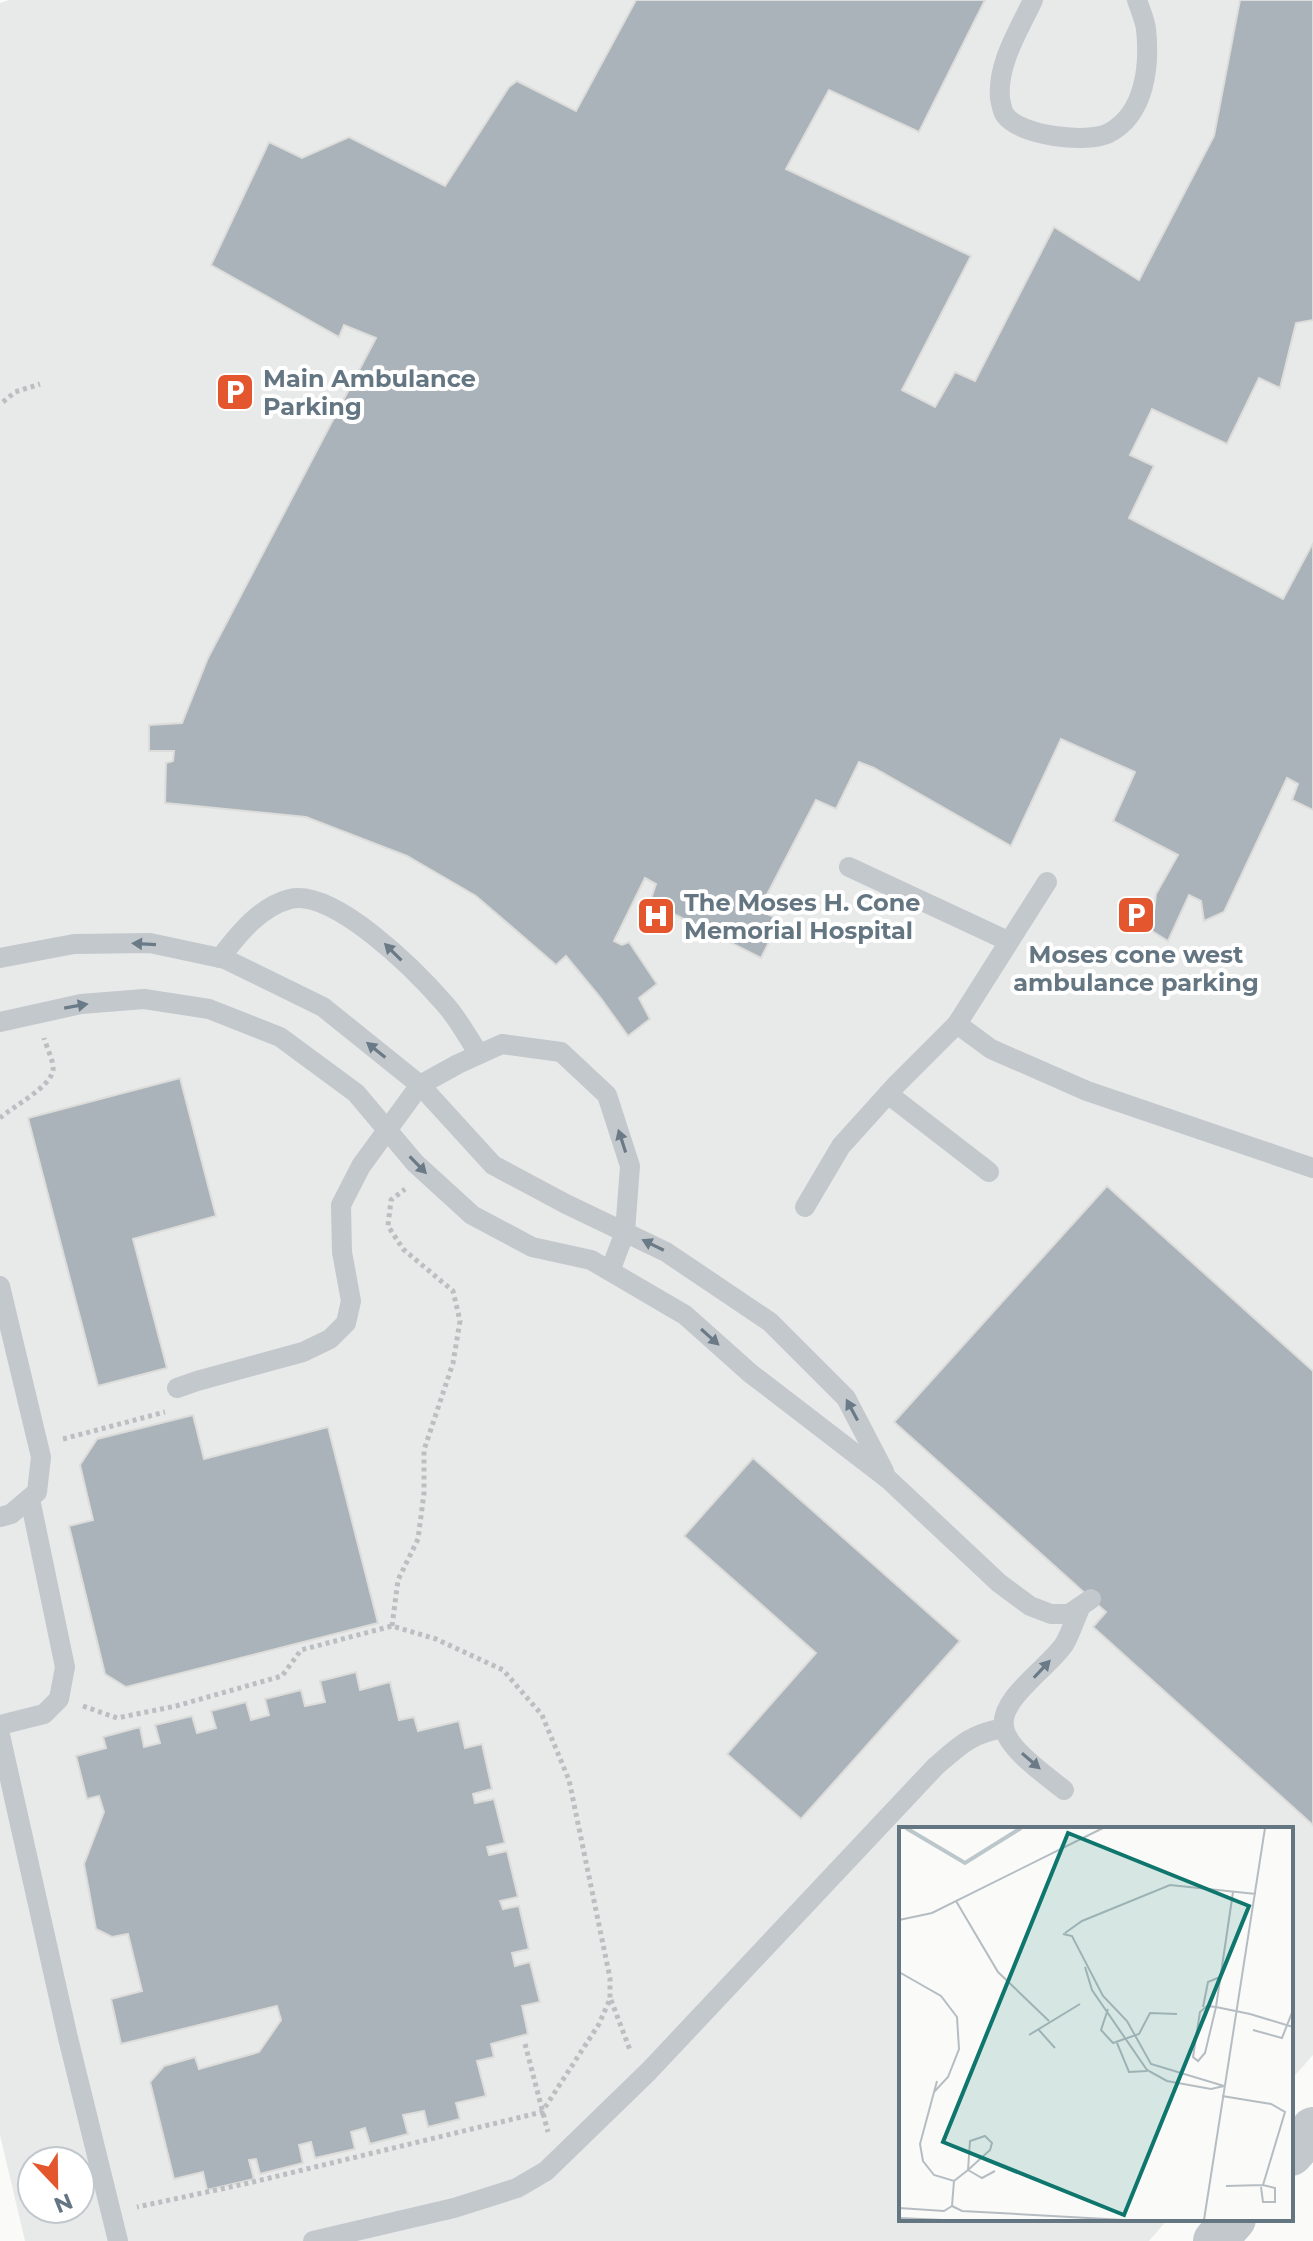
<svg xmlns="http://www.w3.org/2000/svg" width="1313" height="2241" viewBox="0 0 1313 2241" font-family="Montserrat,sans-serif">
  <style>
    .built { fill: #e8e9e9; fill-rule: evenodd }
    .building { fill: #aab3b9; stroke: #dcdcda; stroke-width: 2 }
    .lines { fill: none; stroke-linecap: round; stroke-linejoin: round }
    .path { stroke: #bbbfc2; stroke-width: 5; stroke-dasharray: 4 4; stroke-linecap: butt }
    .service { stroke: #c3c8cc; stroke-width: 20 }
    .tertiary { stroke: #c3c8cc; stroke-width: 44 }
    .oneway { fill: #6a7a87 }
    .labels { text-anchor: middle; dominant-baseline: central; stroke-width: 8; stroke-linejoin: round; paint-order: stroke }
    .poi-label { font-size: 24px; font-weight: bold; fill: #657683; stroke: #fff; text-anchor: start }
    .inset-river { fill: none; stroke: #bbc7cb; stroke-width: 4 }
    .inset-road { fill: none; stroke: #b5bdc2; stroke-width: 2 }
    .view { fill: #0f766e; fill-opacity: 0.15; stroke: #0f766e; stroke-width: 4 }
    .inset-edge { fill: none; stroke: #657683; stroke-width: 4 }
  </style>
  <rect width="100%" height="100%" fill="#fafaf8"/>
  <path class="built" d="M9,0H1313V2055L1291,2080V1829H901V2219H1168L1149,2241H25L0,2135V3ZM32,2161H80V2209H32Z"/>
  <g class="building">
    <polygon points="636,0 985,0 919,132 829,90 786,169 971,256 902,390 935,407 955,372 975,381 1054,227 1139,280 1214,136 1240,0 1313,0 1313,320 1296,323 1280,388 1259,378 1227,444 1152,409 1130,455 1154,466 1129,518 1283,599 1313,543 1313,810 1292,800 1298,784 1287,778 1224,912 1204,921 1201,901 1189,895 1168,941 1152,931 1156,894 1178,855 1113,821 1135,772 1061,739 1011,846 874,768 859,762 836,809 816,800 759,910 780,920 761,958 650,902 656,884 645,878 614,941 622,945 629,942 657,984 639,998 650,1019 628,1036 600,997 566,956 556,965 476,896 407,856 306,817 165,803 166,763 173,761 174,751 149,751 149,725 182,723 208,658 376,338 344,325 339,337 211,265 269,142 302,158 349,137 445,186 509,87 517,81 576,111"/>
    <polygon points="180,1078 216,1216 133,1239 167,1368 98,1386 28,1118"/>
    <polygon points="1107,1186 1313,1371 1313,1825 1093,1627 1106,1612 894,1422"/>
    <polygon points="193,1415 204,1459 328,1427 378,1623 126,1687 105,1674 69,1526 93,1520 80,1465 97,1439"/>
    <polygon points="753,1458 960,1641 801,1819 727,1754 816,1653 684,1536"/>
    <polygon points="356,1672 360,1690 390,1682 399,1720 414,1717 418,1731 459,1721 465,1748 482,1744 492,1789 473,1794 475,1803 494,1799 505,1843 487,1847 489,1855 507,1851 518,1897 500,1901 503,1909 519,1906 529,1949 512,1953 515,1966 530,1962 540,2002 522,2006 528,2034 491,2044 494,2057 477,2061 486,2096 456,2103 460,2119 428,2127 424,2111 403,2115 408,2134 370,2144 365,2128 351,2132 355,2149 315,2158 311,2142 299,2145 303,2163 260,2174 256,2159 249,2160 254,2179 207,2190 203,2172 174,2179 150,2082 164,2066 195,2057 199,2069 259,2052 281,2020 277,2006 121,2044 111,1999 142,1991 128,1934 112,1937 96,1929 84,1864 104,1812 99,1796 87,1799 76,1756 106,1748 103,1737 140,1727 144,1747 160,1743 155,1725 192,1716 197,1733 216,1728 211,1711 246,1702 251,1720 269,1715 265,1699 301,1690 305,1706 325,1702 320,1681"/>
  </g>
  <g class="lines">
    <g class="path">
      <polyline points="3,402 15,392 40,384"/>
      <path d="M0,1118C12,1107 51,1087 53,1070C54,1061 46,1046 44,1038"/>
      <polyline points="63,1439 165,1412"/>
      <polyline points="392,1626 398,1580 418,1539 424,1493 424,1450 453,1363 460,1321 453,1291 403,1249 388,1226 391,1200 405,1189"/>
      <polyline points="83,1706 117,1718 176,1706 282,1676 301,1650 392,1626 436,1639 503,1670 542,1715 569,1780 610,1978 610,1999 599,2024 542,2112 249,2183 137,2207"/>
      <polyline points="611,2000 630,2050"/>
      <polyline points="525,2044 548,2132"/>
    </g>
    <g class="service">
      <path d="M1033,0C1019,30 997,64 1000,98C1001,103 1002,111 1005,115C1020,136 1087,144 1109,133C1145,114 1150,66 1146,29C1145,20 1140,9 1137,0"/>
      <polyline points="849,867 1008,941"/>
      <polyline points="0,958 74,944 150,943 225,959 323,1007 420,1085 493,1165 566,1204 666,1252 770,1322 846,1398 884,1471"/>
      <path d="M220,958C238,935 259,907 290,899C334,888 417,972 444,1003C458,1018 468,1038 479,1054"/>
      <polyline points="0,1022 81,1004 144,999 209,1009 280,1037 356,1093 415,1163 472,1215 532,1247 591,1260 685,1315 750,1373 888,1479 999,1583 1030,1606 1051,1614 1069,1614 1091,1599"/>
      <polyline points="957,1024 991,1049 1087,1091 1313,1168"/>
      <polyline points="888,1094 989,1172"/>
      <polyline points="805,1207 841,1146 897,1084 957,1024 1047,882"/>
      <polyline points="0,1286 41,1457 37,1492 11,1514 0,1517"/>
      <polyline points="177,1388 197,1381 303,1352 330,1339 346,1323 351,1301 342,1252 341,1205 361,1166 420,1085 458,1064 502,1044 561,1052 607,1095 630,1166 625,1232 610,1271"/>
      <polyline points="0,1725 44,1714 59,1699 65,1667 30,1499"/>
      <polyline points="0,1735 68,2038 118,2241"/>
      <path d="M1064,1790C1047,1776 1007,1749 1004,1727C999,1698 1051,1666 1065,1643C1071,1632 1075,1619 1080,1608"/>
      <path d="M313,2241L454,2208L517,2188L546,2171L649,2071L935,1767C960,1745 970,1734 1004,1728"/>
    </g>
    <g class="tertiary">
      <polyline points="1291,2154 1313,2129"/>
      <polyline points="1215,2241 1234,2219"/>
    </g>
  </g>
  <defs><path id="oneway-solid" d="M-6-.8H1V-3.2L6.5 0L1 3.2V.8H-6Z" transform="scale(2)"/></defs>
  <g class="oneway">
    <use href="#oneway-solid" transform="translate(144 944) rotate(-177)"/>
    <use href="#oneway-solid" transform="translate(393 952) rotate(-135)"/>
    <use href="#oneway-solid" transform="translate(76 1006) rotate(-10)"/>
    <use href="#oneway-solid" transform="translate(376 1050) rotate(-141)"/>
    <use href="#oneway-solid" transform="translate(622 1141) rotate(-108)"/>
    <use href="#oneway-solid" transform="translate(418 1165) rotate(46)"/>
    <use href="#oneway-solid" transform="translate(653 1245) rotate(-154)"/>
    <use href="#oneway-solid" transform="translate(710 1337) rotate(42)"/>
    <use href="#oneway-solid" transform="translate(852 1410) rotate(-118)"/>
    <use href="#oneway-solid" transform="translate(1042 1669) rotate(-47)"/>
    <use href="#oneway-solid" transform="translate(1031 1761) rotate(41)"/>
  </g>
  <defs>
    <symbol id="parking-square" viewBox="-11 -11 22 22"><rect x="-9" y="-9" width="18" height="18" rx="4" fill="#e4572e" stroke="#fff"/><path d="M-3.5-5.5H1a3.5 3.5 0 0 1 0 7H-1V5.5H-3.5ZM-1-3.4V-.6H.8a1.4 1.4 0 0 0 0-2.8Z" fill="#fff"/></symbol>
    <symbol id="hospital-square" viewBox="-11 -11 22 22"><rect x="-9" y="-9" width="18" height="18" rx="4" fill="#e4572e" stroke="#fff"/><path d="M-5-5h3v3.5h4V-5h3V5h-3V1.5h-4V5h-3Z" fill="#fff"/></symbol>
  </defs>
  <g fill-rule="evenodd">
    <use href="#parking-square" x="213" y="370" width="44" height="44"/>
    <use href="#parking-square" x="1114" y="893" width="44" height="44"/>
    <use href="#hospital-square" x="634" y="894" width="44" height="44"/>
  </g>
  <g class="labels">
    <g class="poi-label">
      <text x="263" y="378">Main Ambulance<tspan x="263" dy="28">Parking</tspan></text>
      <text x="684" y="902">The Moses H. Cone<tspan x="684" dy="28">Memorial Hospital</tspan></text>
      <text x="1136" y="954" text-anchor="middle">Moses cone west<tspan x="1136" dy="28">ambulance parking</tspan></text>
    </g>
  </g>
  <g transform="translate(899 1827)">
    <rect width="394" height="394" fill="#fafaf8"/>
    <path class="inset-river" d="M7,1L66,36L122,1"/>
    <path class="inset-road" d="M334,65L317,180L306,226L299,234L294,230L301,185L308,179L317,180L351,187L394,200M57,74L99,145L150,194M0,93L33,86L204,1M166,106L183,94L271,58L357,67M164,107L173,109L204,169L228,194L252,237L325,259M186,140L193,163L248,243L268,254L312,262L325,259M0,145L42,169L58,190L60,222L49,250L35,265M304,180L309,155L321,150M209,182L202,203L214,216L240,207L251,186L278,187M139,202L156,221M354,203L383,211L394,183M130,208L181,177M218,216L230,245L248,244M38,254L21,317L24,334L35,348L55,354L69,343L91,323L93,316L86,309L71,314L69,343M323,269L372,277L386,285L364,358L327,359M69,343L83,351L96,344M362,360L364,375H376V361L364,358M53,379L63,384L225,393M53,379L55,354M0,381L45,384L53,379M0,391L44,393M305,393L366,1"/>
    <path class="view" d="M169,6L350,79L225,388L44,315Z"/>
    <rect width="394" height="394" class="inset-edge"/>
  </g>
  <g transform="translate(56 2185) rotate(158)"><circle r="38" fill="#ffffff" stroke="#c1c8cd" stroke-width="2"/>
  <path d="M0-6L14 30L0 20L-14 30Z" fill="#e4572e"/>
  <text y="-12" font-size="22" font-weight="bold" text-anchor="middle" fill="#657683">N</text>
  </g>
</svg>
